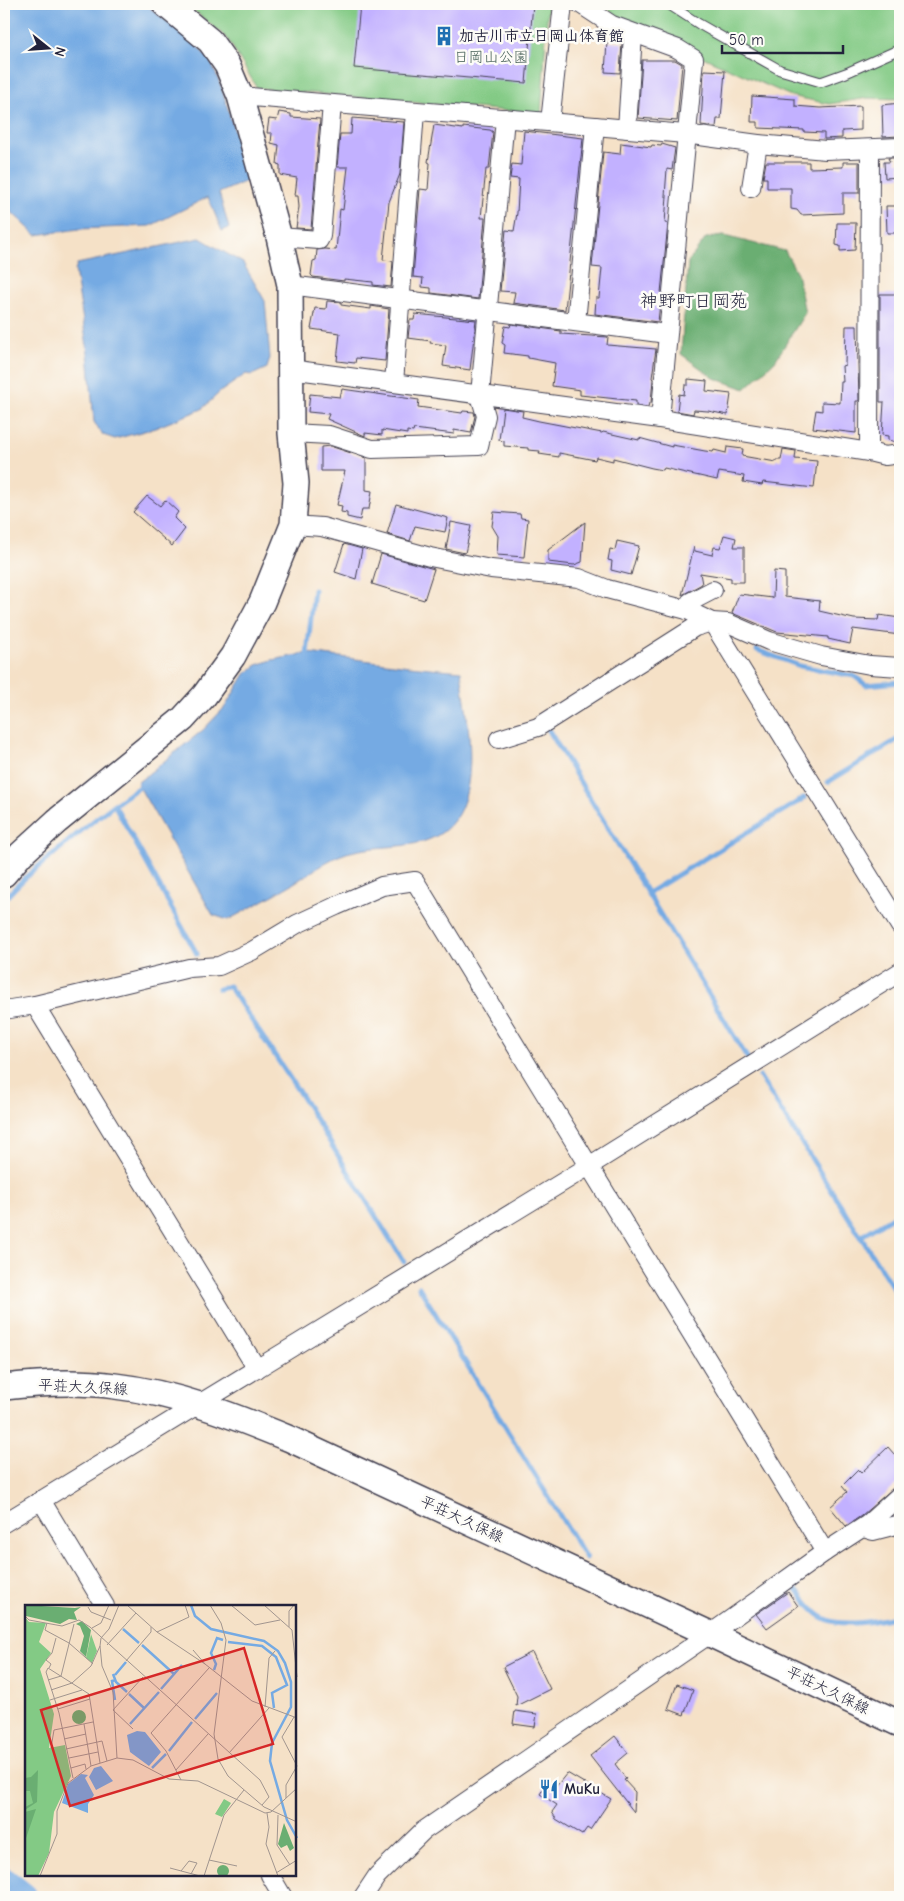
<svg xmlns="http://www.w3.org/2000/svg" width="904" height="1901" viewBox="0 0 904 1901" font-family="'Comic Neue','Klee One',sans-serif">
  <style>
    .green { fill: #83ca85; stroke: #527660 }
    .forest { fill: #6aae72; stroke: #466856 }
    .water { fill: #75aae3; stroke: #4c668f }
    .lines { fill: none; stroke-linecap: round; stroke-linejoin: round }
    .stream { stroke: #75aae3; stroke-width: 5 }
    .river { stroke: #75aae3; stroke-width: 29 }
    .building { fill: #c2b1ff }
    .lane-casing { stroke: #423f50; stroke-width: 11 }
    .street-casing { stroke: #423f50; stroke-width: 20 }
    .secondary-casing { stroke: #423f50; stroke-width: 28 }
    .lane { stroke: #fff; stroke-width: 9 }
    .street { stroke: #fff; stroke-width: 18 }
    .secondary { stroke: #fff; stroke-width: 25 }
    .labels { text-anchor: middle; dominant-baseline: central; stroke-width: 5; stroke-linejoin: round; paint-order: stroke }
    .poi-label { font-size: 15px; font-weight: bold; fill: #22223b; stroke: #fdfcf7; text-anchor: start }
    .park-label { font-size: 15px; fill: #445d55; stroke: #fdfcf7 }
    .street-label { font-size: 15px; fill: #22223b; stroke: #fdfcf7 }
    .quarter-label { font-size: 18px; fill: #22223b; stroke: #fdfcf7 }
    .inset-river { fill: none; stroke: #75aae3; stroke-width: 2.5 }
    .inset-road { fill: none; stroke: #a1958f; stroke-width: 1 }
    .view { fill: #d62828; fill-opacity: 0.15; stroke: #d62828; stroke-width: 2.5 }
    .inset-edge { fill: none; stroke: #22223b; stroke-width: 2.5 }
  </style>
  <rect width="100%" height="100%" fill="#fdfcf7"/>
  <filter id="ink" filterUnits="userSpaceOnUse"><feTurbulence type="fractalNoise" baseFrequency=".02" numOctaves="2"/><feDisplacementMap in="SourceGraphic" scale="10" xChannelSelector="R" yChannelSelector="G"/><feConvolveMatrix kernelMatrix="1 2 1 2 8 2 1 2 1" color-interpolation-filters="sRGB"/></filter>
  <filter id="wash" filterUnits="userSpaceOnUse"><feTurbulence type="fractalNoise" baseFrequency=".0096" numOctaves="4" result="noise"/><feDisplacementMap in="SourceGraphic" scale="20" xChannelSelector="R" yChannelSelector="G"/><feGaussianBlur stdDeviation="1.12" result="paint"/><feColorMatrix in="noise" values="0 0 0 0 0 0 0 0 0 0 0 0 0 0 0 0 0 1.4 0 .05"/><feComposite in="paint" operator="in"/></filter>
  <g filter="url(#wash)">
    <rect width="100%" height="100%" fill="#f5e1c7"/>
    <g class="green">
      <polygon points="186,4 548,4 541,114 257,88 227,38"/>
      <polygon points="601,4 900,4 900,99 868,98 829,104 791,96 628,24"/>
    </g>
    <polygon class="forest" points="724,236 785,251 797,273 805,313 775,361 745,389 714,378 681,354 688,262 706,238"/>
    <g class="water">
      <polygon points="4,4 145,4 193,42 210,60 221,86 249,180 219,193 229,228 222,231 208,197 150,226 79,229 36,235 6,207 4,202"/>
      <polygon points="200,238 243,263 265,301 270,358 267,368 252,375 246,374 220,392 202,409 155,428 115,439 103,435 94,422 88,353 75,270 77,264"/>
      <path d="M309,653L409,666L461,671C467,722 490,820 425,841C397,850 364,844 336,857C321,864 308,875 294,883C272,896 250,908 228,920L213,915L137,783L203,730L225,707L245,674L257,665L272,660Z"/>
    </g>
    <g class="lines">
      <g class="stream">
        <polyline points="757,650 800,666 854,676 866,685 900,682"/>
        <polyline points="307,654 314,590"/>
        <polyline points="548,729 748,1059"/>
        <polyline points="828,782 900,738"/>
        <polyline points="114,804 197,954"/>
        <polyline points="648,893 804,798"/>
        <path d="M5,899C18,883 34,870 50,857C79,832 108,808 139,787"/>
        <polyline points="219,989 229,986 297,1089 404,1262"/>
        <polyline points="760,1077 900,1299"/>
        <polyline points="860,1237 900,1212"/>
        <polyline points="419,1287 586,1558"/>
        <path d="M793,1585C802,1596 812,1613 826,1619C844,1628 881,1620 900,1616"/>
      </g>
      <polyline class="river" points="4,1882 23,1897"/>
    </g>
    <g id="blocks">
      <g class="building">
        <polygon points="360,4 533,4 526,83 354,68"/>
        <polygon points="607,42 622,43 620,73 605,72"/>
        <polygon points="642,60 675,60 682,64 677,121 638,118"/>
        <polygon points="704,70 725,71 721,119 717,119 716,127 701,125"/>
        <polygon points="752,96 795,99 795,106 820,108 861,106 861,130 842,131 842,138 824,139 824,133 804,132 804,130 758,128 758,122 751,122"/>
        <polygon points="900,103 900,127 898,127 898,136 883,137 882,105"/>
        <polygon points="279,112 291,114 291,117 320,119 311,229 296,228 299,207 298,196 295,196 297,178 280,175 280,165 277,164 279,145 271,143 272,133 267,133 269,119 277,120"/>
        <polygon points="352,118 404,122 400,174 389,202 383,260 393,261 391,287 373,285 373,282 344,279 344,281 313,277 311,275 313,261 316,260 317,250 325,249 336,250 340,209 343,210 348,167 337,167 340,134 351,134"/>
        <polygon points="434,125 463,129 463,127 490,130 493,132 489,169 486,169 481,218 485,218 478,299 431,293 431,288 422,287 423,278 413,277 420,189 428,190 430,163 428,162"/>
        <polygon points="524,131 583,138 565,310 513,303 515,292 500,291 506,230 514,231 517,213 519,179 510,178 512,164 521,165"/>
        <polygon points="621,143 651,147 652,145 661,146 662,144 675,148 672,170 667,169 665,196 667,196 665,223 668,224 658,322 595,314 596,298 599,298 602,268 592,267 603,152 620,154"/>
        <polygon points="888,158 897,158 896,162 900,162 900,177 885,178 884,162 890,162"/>
        <polygon points="766,162 809,162 809,168 843,167 843,162 859,162 859,193 843,193 843,213 801,215 797,210 791,209 791,188 767,188 767,178 763,178"/>
        <polygon points="886,206 900,206 900,233 887,233"/>
        <polygon points="837,223 856,223 855,250 840,251 840,246 836,245"/>
        <polygon points="880,294 900,294 900,443 888,440 888,436 882,435 884,402 880,402"/>
        <polygon points="327,301 341,302 341,305 371,309 371,306 389,309 385,361 356,358 355,363 337,361 340,333 311,329 315,308 326,309"/>
        <polygon points="415,314 476,320 470,370 443,366 446,345 430,343 431,341 408,338 410,320 414,320"/>
        <polygon points="511,324 561,331 561,334 608,337 607,345 656,349 652,378 653,379 651,403 649,403 648,407 641,406 636,405 636,401 580,395 580,390 552,386 555,363 528,358 528,356 504,353 505,345 502,343 505,326 510,327"/>
        <polygon points="846,326 857,326 859,401 856,401 856,433 813,428 816,410 822,411 822,402 840,403 841,382 843,382 842,366 845,365"/>
        <polygon points="688,379 707,381 706,391 731,394 728,415 708,411 694,410 693,414 677,411 679,394 684,395 685,385 688,385"/>
        <polygon points="342,389 419,400 418,407 462,413 463,411 474,412 475,416 471,433 454,430 454,434 414,429 413,432 407,431 407,434 382,430 382,435 365,433 365,436 327,419 329,414 308,412 310,394 340,397"/>
        <polygon points="503,408 523,411 522,417 539,421 602,433 603,432 639,440 639,438 672,447 672,445 705,451 713,452 714,450 726,453 727,447 743,449 742,456 776,462 776,460 781,460 783,449 796,451 795,459 817,461 814,488 763,482 762,485 743,482 744,476 719,472 717,480 664,468 663,470 652,468 613,458 613,461 596,457 595,460 559,453 559,457 539,454 540,451 528,450 528,448 504,446 504,441 499,440"/>
        <polygon points="330,446 366,458 366,490 372,491 369,509 362,509 360,520 347,517 347,513 341,512 342,506 337,505 345,471 321,471 321,447"/>
        <polygon points="147,496 160,506 165,500 178,512 174,518 185,529 172,546 133,512"/>
        <polygon points="396,504 448,518 445,532 415,526 410,541 387,534"/>
        <polygon points="494,512 520,514 521,518 528,519 524,557 497,555 498,536 492,526"/>
        <polygon points="451,522 471,526 465,553 446,549"/>
        <polygon points="585,522 582,562 574,565 548,562 548,550"/>
        <polygon points="724,535 736,538 734,547 744,547 744,582 731,582 731,578 700,573 702,584 682,595 694,547 695,551 712,555 714,547 720,548"/>
        <polygon points="617,541 639,546 631,575 611,570 612,561 608,560 610,549 615,550"/>
        <polygon points="344,544 362,549 356,579 335,572"/>
        <polygon points="381,554 434,569 424,600 372,584"/>
        <polygon points="774,571 785,572 785,597 820,601 819,611 854,619 878,620 879,615 900,618 900,635 853,629 850,644 828,639 828,637 777,632 732,613 739,594 773,598"/>
        <polygon points="888,1447 900,1461 900,1482 861,1516 846,1526 830,1507 847,1492 842,1486 858,1470 861,1473"/>
        <polygon points="788,1592 798,1606 767,1628 756,1614"/>
        <polygon points="532,1652 550,1689 516,1706 517,1696 503,1667"/>
        <polygon points="677,1684 693,1690 684,1715 668,1709"/>
        <polygon points="515,1711 537,1714 535,1727 513,1724"/>
        <polygon points="615,1736 628,1753 615,1764 626,1779 624,1780 635,1792 634,1812 590,1756"/>
        <polygon points="567,1773 611,1799 590,1830 587,1828 582,1835 556,1819 552,1812 557,1805 540,1794 547,1783 555,1788"/>
      </g>
    </g>
  </g>
  <g filter="url(#ink)">
    <use href="#blocks" fill-opacity="0" stroke="#423f50" stroke-width="1"/>
    <g class="lines">
      <defs>
        <polyline id="lane" points="668,4 699,24 780,70 821,82 846,73 900,49"/>
        <g id="street">
          <polyline points="580,4 612,25 678,49 694,59 660,419"/>
          <polyline points="240,96 595,126 685,134 758,144 826,150 900,147"/>
          <polyline points="550,122 563,4"/>
          <polyline points="627,129 633,34"/>
          <polyline points="751,188 758,144"/>
          <polyline points="279,237 319,240 321,236 332,104"/>
          <polyline points="290,285 667,334"/>
          <polyline points="576,322 595,126"/>
          <polyline points="290,369 660,419 869,452 885,456 900,454"/>
          <polyline points="394,383 415,112"/>
          <polyline points="291,433 329,435 372,449 479,446 486,416 480,395 505,118"/>
          <polyline points="869,452 870,149"/>
          <polyline points="293,525 322,527 430,557 491,569 579,578 607,589 687,610 712,622 728,623 769,641 821,656 870,665 900,667"/>
          <polyline points="687,610 690,602 713,590"/>
          <polyline points="499,739 538,727 695,627 712,622 900,926"/>
          <polyline points="35,1005 257,1369"/>
          <polyline points="4,1010 35,1005 189,968 219,966 252,951 297,924 336,906 382,886 415,881 825,1552"/>
          <polyline points="41,1500 105,1606"/>
          <polyline points="4,1523 589,1166 900,972"/>
          <polyline points="863,1528 873,1531 900,1524"/>
          <polyline points="270,1875 283,1897"/>
          <polyline points="363,1897 377,1876 423,1831 710,1634 825,1552 868,1524 900,1495"/>
        </g>
        <g id="secondary">
          <polyline points="4,874 21,854 57,821 183,719 204,696 233,656 262,602 293,525 296,483 291,433 290,285 279,237 240,96 227,65 210,41 165,4"/>
          <path d="M4,1387C40,1383 78,1381 115,1386C176,1393 234,1416 290,1439L710,1634L900,1724"/>
        </g>
      </defs>
      <use href="#lane" class="lane-casing"/>
      <use href="#street" class="street-casing"/>
      <use href="#secondary" class="secondary-casing"/>
      <use href="#lane" class="lane"/>
      <use href="#street" class="street"/>
      <use href="#secondary" class="secondary"/>
    </g>
  </g>
  <defs>
    <symbol id="building-bare" viewBox="-9 -9 18 18"><path d="M-4-6H4V6H1V3H-1V6H-4ZM-2.5-4.3h1.7v1.8h-1.7ZM.8-4.3h1.7v1.8H.8ZM-2.5-1h1.7V.8h-1.7ZM.8-1h1.7V.8H.8Z" fill="#1f6fb2" stroke="#fdfcf7" stroke-width="2.5" paint-order="stroke"/></symbol>
    <symbol id="restaurant-bare" viewBox="-9 -9 18 18"><path d="M-5-6h1v4h1v-4h1v4h1v-4h1v5L-1.5 .5V6h-2V.5L-5-1ZM5-6V6H3V1.5H1.5Q1.5-4 5-6Z" fill="#1f6fb2" stroke="#fdfcf7" stroke-width="2.5" paint-order="stroke"/></symbol>
  </defs>
  <g fill-rule="evenodd">
    <use href="#building-bare" x="430" y="22" width="28" height="28"/>
    <use href="#restaurant-bare" x="535" y="1775" width="28" height="28"/>
  </g>
  <g class="labels">
    <g class="poi-label">
      <text x="459" y="36">加古川市立日岡山体育館</text>
      <text x="564" y="1789">MuKu</text>
    </g>
    <g class="park-label">
      <text x="491" y="57">日岡山公園</text>
    </g>
    <g class="street-label">
      <text transform="translate(83 1387) rotate(3)">平荘大久保線</text>
      <text transform="translate(462 1519) rotate(25)">平荘大久保線</text>
      <text transform="translate(828 1690) rotate(26)">平荘大久保線</text>
    </g>
    <g class="quarter-label">
      <text x="694" y="301">神野町日岡苑</text>
    </g>
  </g>
  <g transform="translate(25 1605)">
    <rect width="271" height="271" fill="#f5e1c7"/>
    <path d="M0,12L4,17L21,18L14,37L26,48L15,64L29,109L24,143L40,140L46,171L29,207L24,248L13,271H0ZM66,29L72,46L67,58L61,53ZM199,194L206,198L197,212L190,209Z" fill="#83ca85"/>
    <path d="M0,0L50,3L56,2L49,7L52,15L44,14L35,19L1,11ZM57,16L66,25L61,52L55,46L59,31L55,21L51,19ZM47 112a7 7 0 1 1 14 0a7 7 0 1 1-14 0ZM13,165L12,197L0,205V202L8,198L5,186H0V173L6,172ZM11,204L0,236V207ZM259,218L269,243L265,246L262,240L256,243L253,239ZM192 266a6 6 0 1 1 12 0a6 6 0 1 1-12 0Z" fill="#6aae72"/>
    <path d="M112,126L120,127L136,147L124,161L105,147L102,130ZM76,161L88,176L71,185L64,172L69,163ZM56,169L63,170L60,173L69,190L63,199V208L37,198L43,179Z" fill="#75aae3"/>
    <path class="inset-river" d="M166,0L170,11L186,24L239,36L253,46L260,58L266,77V102L247,138L245,156L262,215L272,233M98,24L114,38M203,37L237,41L251,52L262,80L247,88L249,103M117,40L149,69M189,65L191,59L186,48L192,33L198,35M88,69L91,77L102,87M90,70L101,57M136,84L157,60M104,89L119,103M90,95L87,76L91,75M170,114L192,88M105,119L134,87M144,146L167,117M127,163L141,149"/>
    <path class="inset-road" d="M102,0L132,27L180,59L227,96L272,113M185,0L196,18L201,35L189,129L193,154L203,171L239,202L272,217M206,0L230,20L255,15M239,0L267,25L272,72M63,2L66,7L86,15M0,11L4,15L37,21L54,15L65,22L235,175L244,192L237,200M22,18L20,25L44,38L68,59M264,22V6L269,0M67,23L76,18L84,0M132,27L164,12L160,0M82,40L111,8M168,45L180,59M101,56L126,27V22M24,63L26,59L21,55L27,48L31,33M23,75L36,71L49,19M26,85L47,78L66,61L75,41M25,95L57,85M240,102L244,53L250,46M33,104L65,94M269,112L257,132L272,161M59,119L66,161M108,124L88,105L118,72M39,134L61,129M26,143L29,125L68,117M41,144L77,136L82,156M204,148L244,103M44,153L73,147M92,153L88,87L77,61L75,41L76,33L84,24L94,0M46,163L60,159L61,164M151,165L183,129M48,173L34,108L21,67L23,63L64,89L75,158M156,175L141,146L126,128L184,63M261,193V180L272,161M242,208L244,222L241,239L253,271M253,210L252,240L265,260M184,255L212,261M145,263L175,271M156,266L164,256L172,258L166,269M251,268L272,255M15,271L32,229V206L43,178L66,161L92,153L108,155L144,174L173,176L240,208L246,207L272,183M179,271L199,210L219,185"/>
    <path class="view" d="M219,43L248,139L45,201L16,105Z"/>
    <rect width="271" height="271" class="inset-edge"/>
  </g>
  <rect width="904" height="1901" fill="none" stroke="#fdfcf7" stroke-width="20"/>
  <g transform="translate(48 48) rotate(107)" stroke="#fdfcf7" stroke-width="4" paint-order="stroke">
  <path d="M0-4L9 19L0 12L-9 19Z" fill="#22223b"/>
  <text y="-8" font-size="14" font-weight="bold" text-anchor="middle" fill="#22223b">N</text>
  </g>
  <path d="M722 45v8h121v-8" fill="none" stroke="#22223b" stroke-width="2.5"/>
  <text x="729" y="45" font-size="15" fill="#22223b" stroke="#fdfcf7" stroke-width="4" paint-order="stroke">50 m</text>
</svg>
